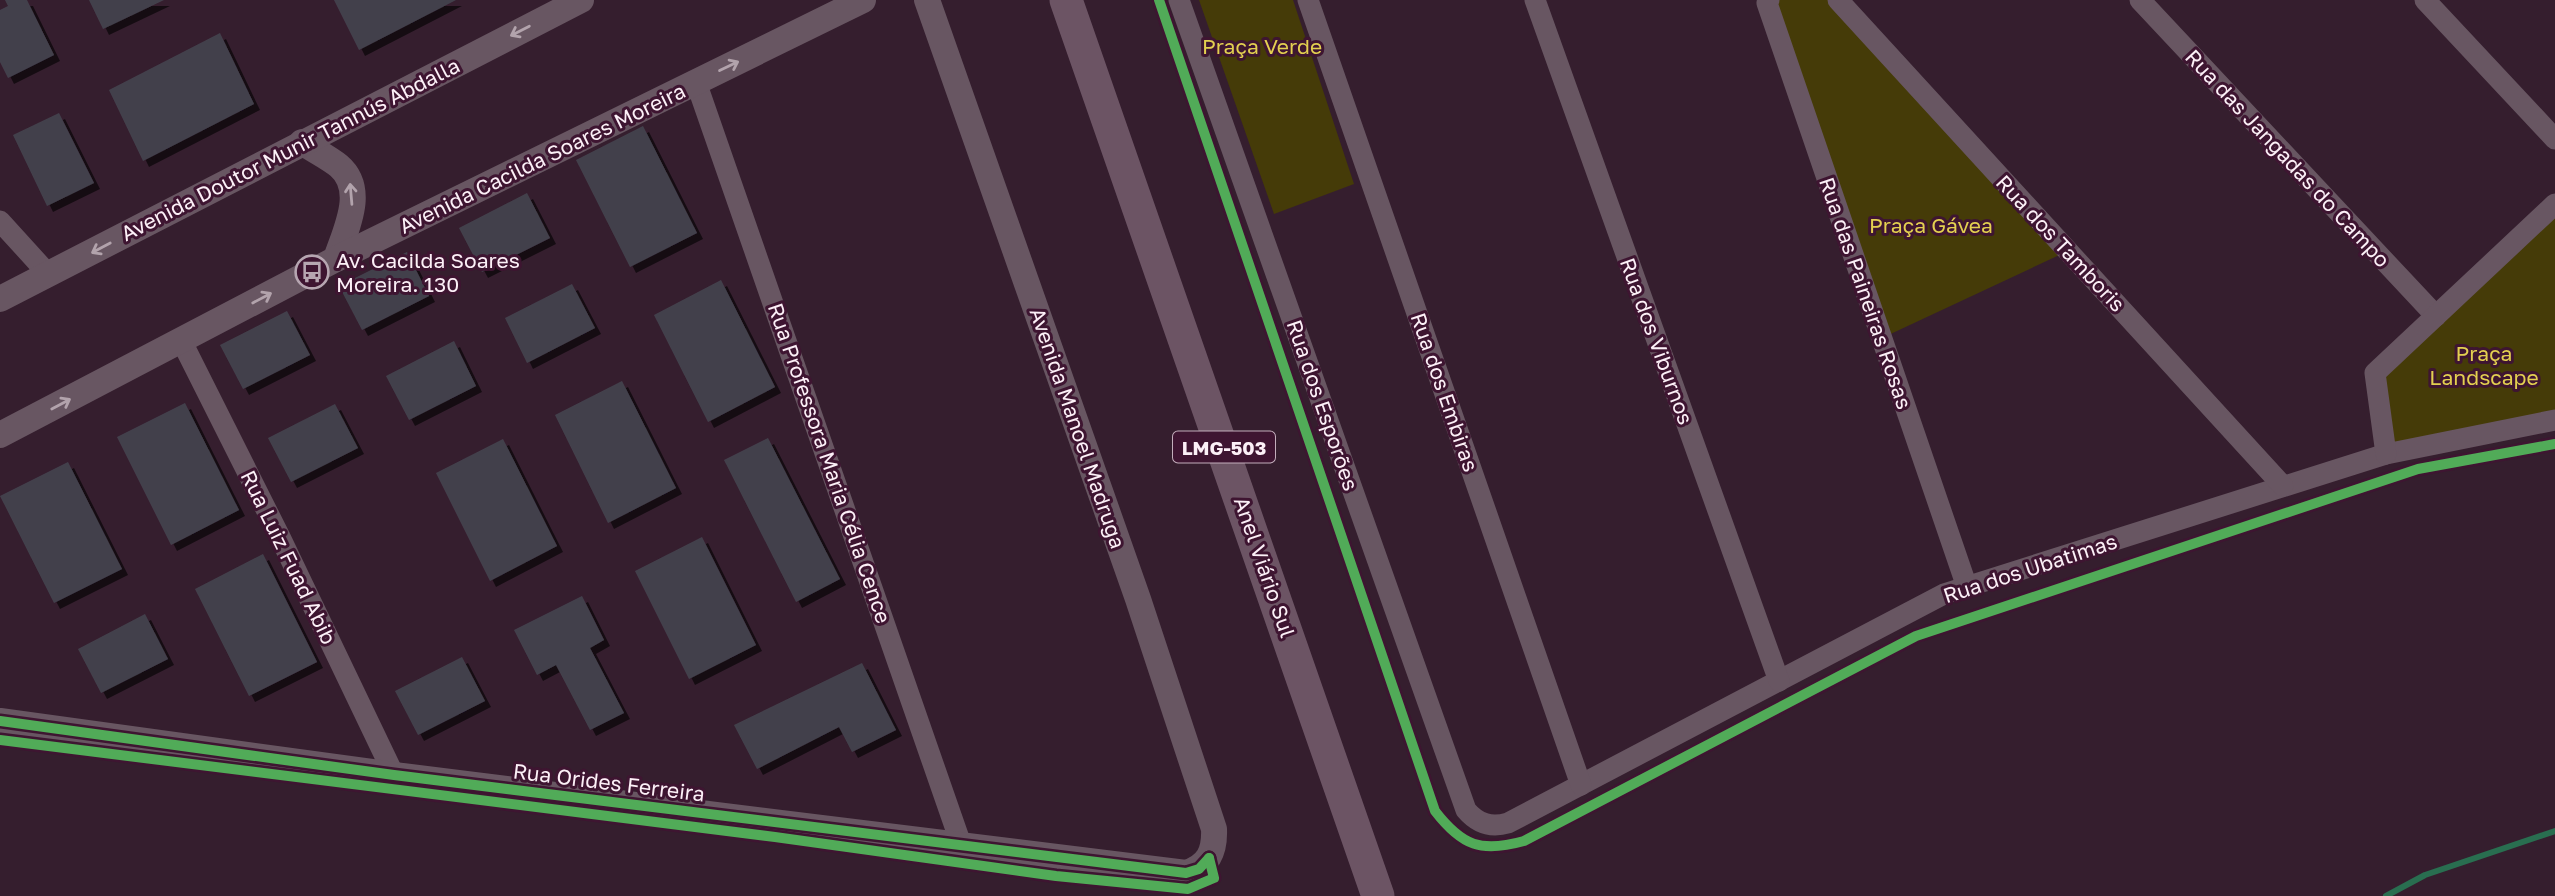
<svg xmlns="http://www.w3.org/2000/svg" width="2555" height="896" viewBox="0 0 2555 896" font-family="'Golos Text',sans-serif">
  <style>
    .green { fill: #453b08 }
    .lines { fill: none; stroke-linecap: round; stroke-linejoin: round }
    .stream { stroke: #296e50; stroke-width: 6 }
    .building { fill: #43414c; filter: url(#shadow) }
    .minor { stroke: #685662; stroke-width: 21 }
    .tertiary { stroke: #685662; stroke-width: 26 }
    .primary { stroke: #6c5464; stroke-width: 33 }
    .cycleway-casing { stroke: #3e1531; stroke-width: 15 }
    .cycleway { stroke: #51ab58; stroke-width: 10 }
    .oneway { stroke: #b2a3ac }
    .labels { text-anchor: middle; dominant-baseline: central; stroke-width: 6; stroke-linejoin: round; paint-order: stroke }
    .shield { fill: #3e1531; stroke: #c3aebc; stroke-width: 2 }
    .shield-label { font-size: 19px; font-weight: bold; fill: #fcf0f7 }
    .park-label { font-size: 21px; fill: #e3d050; stroke: #3e1531 }
    .street-label { font-size: 21px; fill: #fcf0f7; stroke: #3e1531 }
    .poi-label { font-size: 21px; fill: #fcf0f7; stroke: #3e1531; text-anchor: start }
  </style>
  <defs>
    <filter id="shadow"><feDropShadow dx="6" dy="6" stdDeviation="0" flood-color="#0009"/></filter>
  </defs>
  <rect width="100%" height="100%" fill="#351e2e"/>
  <g class="green">
    <polygon points="1199,0 1293,0 1354,184 1274,214"/>
    <polygon points="1769,0 1838,0 2068,251 1882,338"/>
    <polygon points="2555,204 2555,420 2386,454 2375,374"/>
  </g>
  <g class="lines">
    <polyline class="stream" points="2386,896 2425,875 2555,831"/>
  </g>
  <g class="building">
    <polygon points="5,0 27,0 54,55 8,78 0,62 0,10 8,6"/>
    <polygon points="89,0 164,0 103,29"/>
    <polygon points="334,0 456,0 359,50"/>
    <polygon points="220,33 254,104 143,161 109,90"/>
    <polygon points="59,113 94,183 47,206 13,135"/>
    <polygon points="643,126 697,233 630,267 576,160"/>
    <polygon points="527,193 550,238 482,272 459,228"/>
    <polygon points="407,252 429,296 362,330 339,286"/>
    <polygon points="721,280 775,387 708,422 654,315"/>
    <polygon points="572,284 595,328 527,363 505,318"/>
    <polygon points="287,311 310,355 243,389 220,345"/>
    <polygon points="454,341 476,386 409,420 386,376"/>
    <polygon points="622,381 676,488 608,523 555,415"/>
    <polygon points="185,403 239,510 171,545 117,437"/>
    <polygon points="335,404 358,448 291,482 268,438"/>
    <polygon points="768,438 840,579 796,602 724,460"/>
    <polygon points="503,439 557,546 490,581 436,473"/>
    <polygon points="68,462 122,569 54,603 0,496"/>
    <polygon points="702,537 756,645 689,679 635,571"/>
    <polygon points="263,554 317,662 249,696 195,589"/>
    <polygon points="582,596 604,640 590,648 624,713 590,730 556,665 537,675 514,630"/>
    <polygon points="145,614 168,659 101,693 78,649"/>
    <polygon points="462,657 485,701 418,735 395,691"/>
    <polygon points="862,663 896,730 852,752 839,727 757,769 734,725"/>
  </g>
  <g class="lines">
    <g class="minor">
      <path d="M1179,0L1466,810C1478,824 1491,828 1508,823L1944,594L2386,454L2555,420"/>
      <polyline points="1308,0 1581,785"/>
      <polyline points="1535,0 1779,681"/>
      <polyline points="1769,0 1767,3 1967,587"/>
      <polyline points="1838,0 2283,486"/>
      <polyline points="2140,0 2436,316"/>
      <polyline points="2425,0 2555,139"/>
      <polyline points="696,82 961,844"/>
      <polyline points="0,221 49,275"/>
      <polyline points="181,340 280,537 394,775"/>
      <polyline points="2386,454 2375,373 2555,204"/>
    </g>
    <g class="tertiary">
      <path d="M302,142C313,150 328,157 339,166C367,190 345,231 336,259"/>
      <polyline points="0,299 581,0"/>
      <polyline points="0,435 336,259 863,0"/>
      <path d="M0,721L394,775L1186,873C1208,866 1215,852 1214,829L1138,599L927,0"/>
    </g>
    <polyline class="primary" points="1066,0 1378,896"/>
    <defs>
      <g id="cycleway">
        <path d="M1159,0L1435,811C1462,846 1481,853 1524,841L1916,636L2418,469L2555,444"/>
        <polyline points="0,721 394,775 1186,873 1199,869 1209,858"/>
        <polyline points="0,740 775,837 1056,876 1188,889 1214,878 1209,858"/>
      </g>
    </defs>
    <use href="#cycleway" class="cycleway-casing"/>
    <use href="#cycleway" class="cycleway"/>
  </g>
  <defs><path id="oneway-shaft" d="M-6 0H5M1.5-3L5.5 0L1.5 3" fill="none" stroke-width="1.6" stroke-linecap="round" stroke-linejoin="round" transform="scale(1.75)"/></defs>
  <g class="oneway">
    <use href="#oneway-shaft" transform="translate(520 31) rotate(153)"/>
    <use href="#oneway-shaft" transform="translate(729 66) rotate(-26)"/>
    <use href="#oneway-shaft" transform="translate(351 194) rotate(-95)"/>
    <use href="#oneway-shaft" transform="translate(101 248) rotate(152)"/>
    <use href="#oneway-shaft" transform="translate(262 298) rotate(-28)"/>
    <use href="#oneway-shaft" transform="translate(61 404) rotate(-28)"/>
  </g>
  <defs>
    <symbol id="bus-ring" viewBox="-11 -11 22 22"><circle r="9.5" fill="#3e1531" stroke="#b6a6b1" stroke-width="1.5"/><path d="M-5-6H5V4H4V6H2V4H-2V6H-4V4H-5ZM-3.5-4V0h7V-4ZM-3.5 1.2v1.5H-2V1.2ZM2 1.2v1.5H3.5V1.2Z" fill="#b6a6b1"/></symbol>
  </defs>
  <g fill-rule="evenodd">
    <use href="#bus-ring" x="293" y="253" width="38" height="38"/>
  </g>
  <g class="labels">
    <rect class="shield" x="1173" y="431.5" width="102" height="31" rx="5"/>
    <g class="shield-label">
      <text x="1224" y="447">LMG-503</text>
    </g>
    <g class="park-label">
      <text x="1262" y="46">Praça Verde</text>
      <text x="1931" y="225">Praça Gávea</text>
      <text x="2484" y="353">Praça<tspan x="2484" dy="24">Landscape</tspan></text>
    </g>
    <g class="street-label">
      <text transform="translate(290 149) rotate(-27)">Avenida Doutor Munir Tannús Abdalla</text>
      <text transform="translate(542 158) rotate(-26)">Avenida Cacilda Soares Moreira</text>
      <text transform="translate(2288 158) rotate(47)">Rua das Jangadas do Campo</text>
      <text transform="translate(2061 243) rotate(47)">Rua dos Tamboris</text>
      <text transform="translate(1866 293) rotate(71)">Rua das Paineiras Rosas</text>
      <text transform="translate(1657 341) rotate(70)">Rua dos Viburnos</text>
      <text transform="translate(1445 392) rotate(71)">Rua dos Embiras</text>
      <text transform="translate(1323 405) rotate(71)">Rua dos Esporões</text>
      <text transform="translate(1078 428) rotate(71)">Avenida Manoel Madruga</text>
      <text transform="translate(830 463) rotate(71)">Rua Professora Maria Célia Cence</text>
      <text transform="translate(289 557) rotate(64)">Rua Luiz Fuad Abib</text>
      <text transform="translate(1265 567) rotate(71)">Anel Viário Sul</text>
      <text transform="translate(2030 568) rotate(-18)">Rua dos Ubatimas</text>
      <text transform="translate(609 782) rotate(7)">Rua Orides Ferreira</text>
    </g>
    <g class="poi-label">
      <text x="336" y="260">Av. Cacilda Soares<tspan x="336" dy="24">Moreira. 130</tspan></text>
    </g>
  </g>
</svg>
